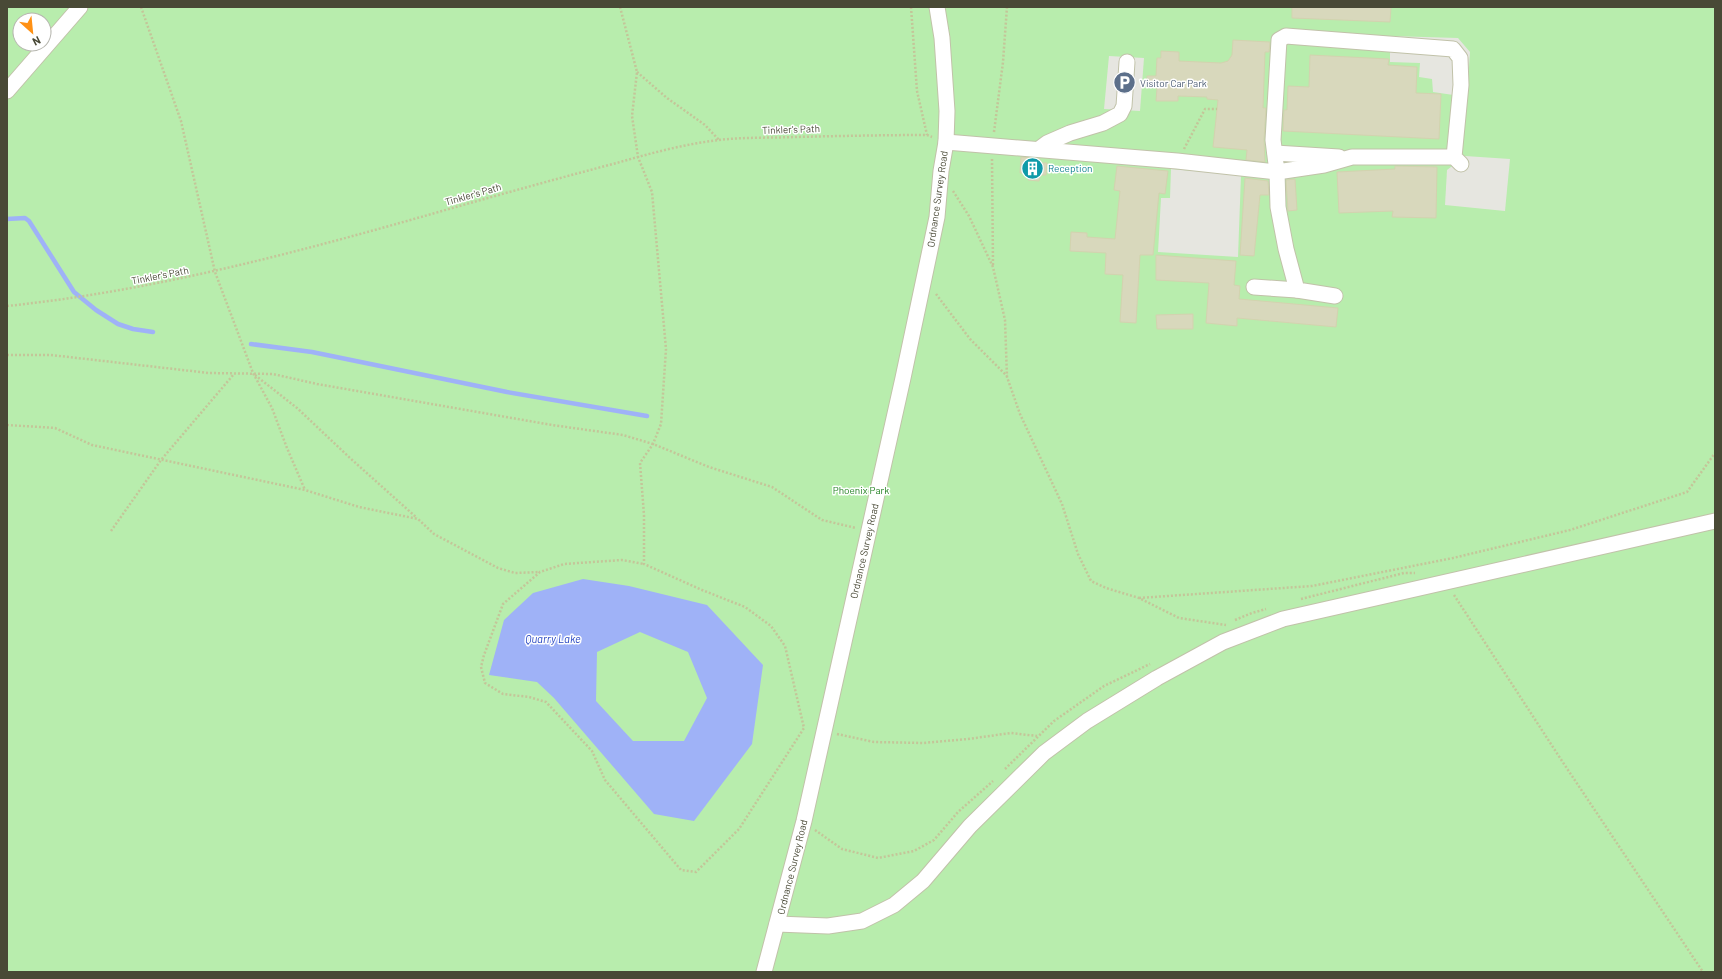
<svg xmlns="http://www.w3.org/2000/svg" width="1722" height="979" viewBox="0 0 1722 979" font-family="Barlow,sans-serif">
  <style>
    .green { fill: #b8edad; fill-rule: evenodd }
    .parking { fill: #e6e6e0 }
    .water { fill: #9fb2f7; fill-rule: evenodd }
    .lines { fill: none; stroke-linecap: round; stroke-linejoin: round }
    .stream { stroke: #9fb2f7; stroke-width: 4.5 }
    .building { fill: #d8d8bc; stroke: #d3d3af }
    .minor-casing { stroke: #c1c2a9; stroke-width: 17 }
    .path { stroke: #c4c599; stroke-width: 2.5; stroke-dasharray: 2 2; stroke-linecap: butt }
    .minor { stroke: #fff; stroke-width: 15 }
    .labels { text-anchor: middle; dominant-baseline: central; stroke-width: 3; stroke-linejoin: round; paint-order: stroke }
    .service-label { font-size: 10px; fill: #4e5e75; stroke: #fff; text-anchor: start }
    .street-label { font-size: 10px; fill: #494936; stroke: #fff }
    .culture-label { font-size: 10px; fill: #0d838f; stroke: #fff; text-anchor: start }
    .park-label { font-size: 10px; fill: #238123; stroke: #fff }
    .water-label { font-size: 11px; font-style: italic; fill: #2443c0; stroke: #fff }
  </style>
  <rect width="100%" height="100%" fill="#f4f5e8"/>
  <path class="green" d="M7,7H1715V972H7ZM20,20H44V44H20Z"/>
  <g class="parking">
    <polygon points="1390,36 1458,38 1470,52 1467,97 1433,92 1432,79 1419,77 1420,63 1390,62"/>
    <polygon points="1109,56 1144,58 1140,111 1104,109"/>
    <polygon points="1465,156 1510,159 1505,211 1445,205 1447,170"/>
    <polygon points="1171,169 1241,175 1238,257 1158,252 1161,198 1170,198"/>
  </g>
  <path class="water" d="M583,579L629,586L707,605L763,665L752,744L694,821L654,814L554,698L537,682L489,675L504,620L533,593ZM640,632L688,652L707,698L684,741H633L596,701L597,652Z"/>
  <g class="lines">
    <g class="stream">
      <polyline points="7,219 25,218 29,221 74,292 96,310 118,324 133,329 153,332"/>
      <polyline points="251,344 312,352 507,392 647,416"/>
    </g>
  </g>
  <g class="building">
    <polygon points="1292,7 1391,7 1390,22 1292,18"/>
    <polygon points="1233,40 1270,42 1269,52 1265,52 1263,108 1266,108 1264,140 1265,162 1246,160 1247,150 1213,147 1218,100 1207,99 1207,97 1178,96 1178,101 1156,101 1157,88 1147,87 1147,76 1156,76 1157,58 1161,58 1161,51 1179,52 1179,61 1221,63 1228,61 1232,55"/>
    <polygon points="1310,55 1389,59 1388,65 1417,67 1416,93 1441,94 1439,139 1283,131 1284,110 1287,110 1288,86 1309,87"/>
    <polygon points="1021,157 1040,159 1040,163 1047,163 1046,175 1040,175 1039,181 1028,180 1028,173 1020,173"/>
    <polygon points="1117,166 1168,171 1165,194 1159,193 1153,255 1140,255 1136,323 1120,322 1123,275 1105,274 1106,253 1070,251 1071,232 1087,233 1087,237 1115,239 1120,191 1114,190"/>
    <polygon points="1395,166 1437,167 1436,218 1392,217 1393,211 1339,213 1337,172 1395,169"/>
    <polygon points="1245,178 1268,181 1269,195 1260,195 1254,256 1240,255"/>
    <polygon points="1295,179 1297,210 1288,211 1286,180"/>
    <polygon points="1156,255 1236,261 1234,285 1240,286 1239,299 1338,308 1336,327 1237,318 1237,326 1206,323 1209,283 1156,280"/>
    <polygon points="1193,314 1193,329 1157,329 1156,315"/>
  </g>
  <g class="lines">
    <defs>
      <g id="minor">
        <polyline points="7,91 80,7"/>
        <polyline points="946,142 1177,161 1277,172 1278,207 1286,249 1297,290 1335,296"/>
        <polyline points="1039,149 1047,143 1070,133 1103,123 1120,114 1124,106 1127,62"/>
        <polyline points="1275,153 1339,157"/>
        <polyline points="1454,157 1461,85 1460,58 1453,49 1286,36 1279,40 1273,140 1277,172 1324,165 1352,157 1454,157 1461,164"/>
        <polyline points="1254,287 1297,290"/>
        <polyline points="777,924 828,926 862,921 894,905 923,881 970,826 1044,753 1087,721 1157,678 1223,642 1283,619 1715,521"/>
        <polyline points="764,972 804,821 903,378 937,217 941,171 946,142 947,111 942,38 937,7"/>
      </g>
    </defs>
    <use href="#minor" class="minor-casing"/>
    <g class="path">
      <polyline points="141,7 181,121 215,272 253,373 272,408 287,448 305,490"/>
      <polyline points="620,7 637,72 632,116 638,157 652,192 666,349 661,424 653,444 640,463 644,515 644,564 702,590 745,607 771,626 785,646 804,728 739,829 696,872 681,870 605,780 592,751 546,702 529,697 503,694 485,683 481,667 484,655 503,604 540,572 564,564 622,560 644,564"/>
      <polyline points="911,7 917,91 927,135"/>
      <polyline points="637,72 667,98 705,125 719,140"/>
      <polyline points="994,132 1003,62 1007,7"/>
      <polyline points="1184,149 1205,109 1217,109"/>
      <polyline points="992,159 993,266"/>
      <polyline points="953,191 969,216 993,267 1005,320 1007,377 1020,414 1062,504 1078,554 1091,581 1106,588 1139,598 1179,618 1226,625"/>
      <polyline points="936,294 970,339 1007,376"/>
      <path d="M7,306C162,290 313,248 463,205C513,191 563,177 613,164C648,154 684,144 719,140C744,137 770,138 795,137C839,136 883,135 927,135L932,137"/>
      <polyline points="7,355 51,355 209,373 273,374 317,384 552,425 623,435 653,444 709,467 772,487 822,520 856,528"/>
      <polyline points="255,375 297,408 350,458 417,518"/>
      <polyline points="7,425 55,428 92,445 305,490 359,507 418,519 434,534 498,568 515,573 540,572"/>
      <polyline points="111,531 161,460 234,374"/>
      <polyline points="1454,595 1562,761 1703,972"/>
      <polyline points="1139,598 1312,586 1453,558 1570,530 1687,492 1715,453"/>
      <polyline points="1301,599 1404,573 1415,573"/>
      <polyline points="1235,620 1252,613 1266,609"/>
      <polyline points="837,734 874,742 923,743 968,739 1011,733 1037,736"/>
      <polyline points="1005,769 1054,721 1104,686 1150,664"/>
      <polyline points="815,830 842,849 878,858 914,851 934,840 958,812 993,781"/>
    </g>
    <use href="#minor" class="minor"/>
  </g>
  <defs>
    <symbol id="parking-disc" viewBox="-11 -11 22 22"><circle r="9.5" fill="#5c6f8a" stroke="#fff"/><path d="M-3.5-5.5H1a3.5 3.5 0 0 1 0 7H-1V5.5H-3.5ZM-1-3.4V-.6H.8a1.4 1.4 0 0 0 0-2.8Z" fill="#fff"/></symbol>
    <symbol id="building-disc" viewBox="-11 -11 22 22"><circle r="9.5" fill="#0f9aa8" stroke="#fff"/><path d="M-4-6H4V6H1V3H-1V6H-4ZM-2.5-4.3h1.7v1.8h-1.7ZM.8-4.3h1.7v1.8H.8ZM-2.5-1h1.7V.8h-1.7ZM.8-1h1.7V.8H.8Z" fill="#fff"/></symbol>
  </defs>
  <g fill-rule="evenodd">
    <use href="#parking-disc" x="1112" y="70" width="25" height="25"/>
    <use href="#building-disc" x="1020" y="156" width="25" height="25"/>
  </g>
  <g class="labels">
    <g class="service-label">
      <text x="1140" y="83">Visitor Car Park</text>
    </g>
    <g class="street-label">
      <text transform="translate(791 129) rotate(-2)">Tinkler's Path</text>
      <text transform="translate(473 194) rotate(-16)">Tinkler's Path</text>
      <text transform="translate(937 199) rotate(-82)">Ordnance Survey Road</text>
      <text transform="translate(160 275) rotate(-11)">Tinkler's Path</text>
      <text transform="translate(864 551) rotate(-77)">Ordnance Survey Road</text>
      <text transform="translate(792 867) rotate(-76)">Ordnance Survey Road</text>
    </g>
    <g class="culture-label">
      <text x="1048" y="168">Reception</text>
    </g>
    <g class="park-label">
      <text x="861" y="490">Phoenix Park</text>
    </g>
    <g class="water-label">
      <text x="553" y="638">Quarry Lake</text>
    </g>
  </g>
  <rect width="1722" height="979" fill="none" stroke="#494936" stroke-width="16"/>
  <g transform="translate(32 32) rotate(153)"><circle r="19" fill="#ffffff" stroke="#b6b6af"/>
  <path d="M0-3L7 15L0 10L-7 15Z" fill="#ff9115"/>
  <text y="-6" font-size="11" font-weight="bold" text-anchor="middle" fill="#494936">N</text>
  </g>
</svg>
